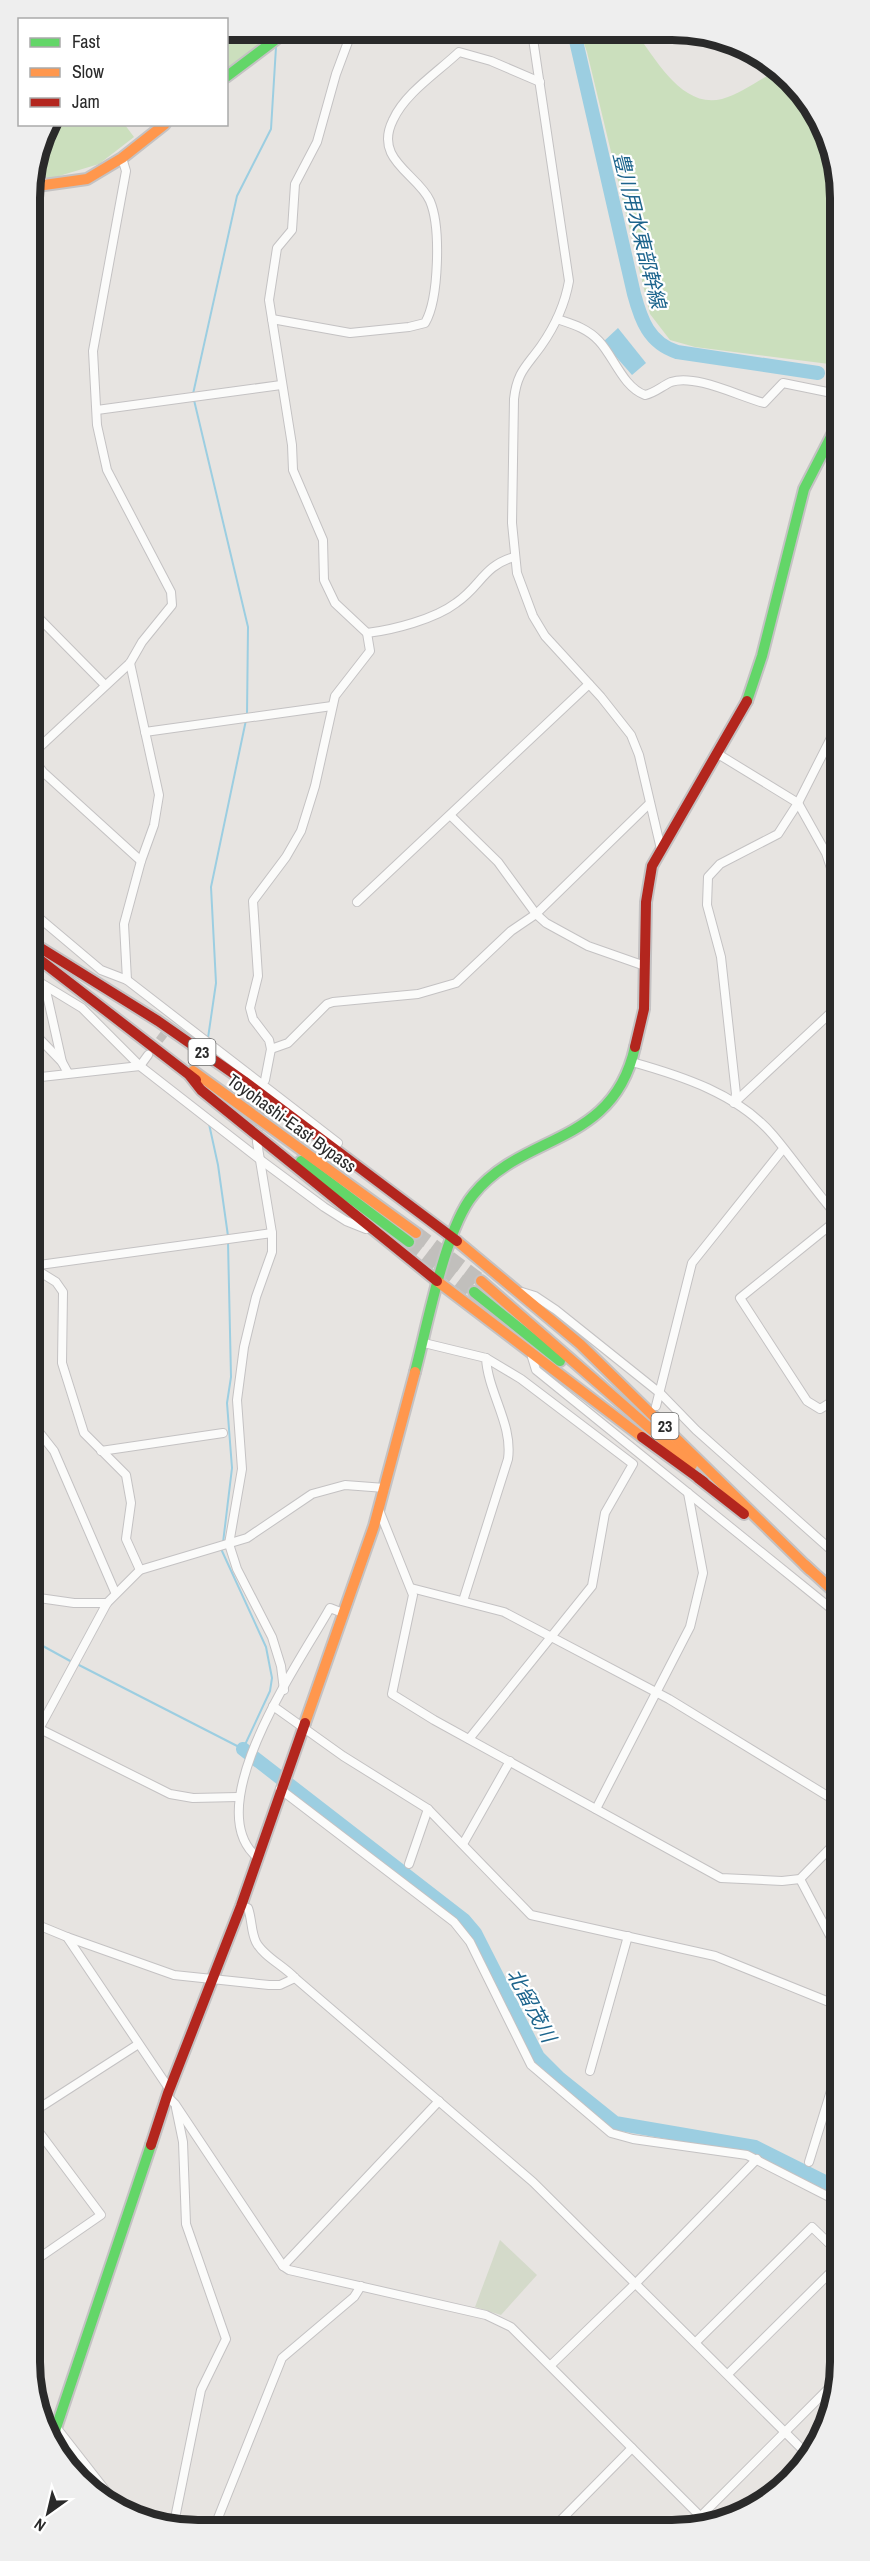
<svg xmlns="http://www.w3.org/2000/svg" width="870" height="2561" viewBox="0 0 870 2561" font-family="'Archivo Narrow','Noto Sans JP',sans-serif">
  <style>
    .green { fill: #cbdfbd }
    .cemetery { fill: #d4daca }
    .water { fill: #9ccee1 }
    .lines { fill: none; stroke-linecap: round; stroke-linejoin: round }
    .stream { stroke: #9ccee1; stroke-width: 2 }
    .river { stroke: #9ccee1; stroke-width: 14 }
    .street-tunnel { stroke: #c1bfbc; stroke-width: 8; stroke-dasharray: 8 4; stroke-linecap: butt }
    .highway-tunnel { stroke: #c1bfbc; stroke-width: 14; stroke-dasharray: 14 7; stroke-linecap: butt }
    .street-casing { stroke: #c4c2c3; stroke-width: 10 }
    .fast-casing { stroke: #c4c2c3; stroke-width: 14 }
    .slow-casing { stroke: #c4c2c3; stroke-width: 14 }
    .jam-casing { stroke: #c4c2c3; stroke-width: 14 }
    .street { stroke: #fbfbfa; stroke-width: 8 }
    .fast { stroke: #63d668; stroke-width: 10 }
    .slow { stroke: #ff974d; stroke-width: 10 }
    .jam { stroke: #b3261e; stroke-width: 10 }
    .labels { text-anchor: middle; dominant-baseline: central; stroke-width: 4.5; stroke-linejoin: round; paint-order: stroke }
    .shield { fill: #fff; stroke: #6a6a6a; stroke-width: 1.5 }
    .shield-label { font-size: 16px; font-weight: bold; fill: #2a2a2a }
    .street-label { font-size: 18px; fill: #2a2a2a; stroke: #fff }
    .water-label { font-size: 20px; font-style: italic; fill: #1c648c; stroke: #fff }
    .rim { fill: none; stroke: #2a2a2a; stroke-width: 8 }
  </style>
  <rect width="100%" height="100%" fill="#e7e4e1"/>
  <g class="green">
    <polygon points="227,30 276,31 227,69"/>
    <path d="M580,32L636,33C656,59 682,109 722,99C740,94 759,80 776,71L791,80L837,165V365L695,347L670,340L650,314L587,52Z"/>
    <polygon points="47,125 125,125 134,137 99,164 49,179 35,170"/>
  </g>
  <polygon class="cemetery" points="500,2240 537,2275 501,2315 475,2307"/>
  <polygon class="water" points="618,328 646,363 632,375 603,342"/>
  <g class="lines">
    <g class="stream">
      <polyline points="193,394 237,196 271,129 276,47"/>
      <polyline points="194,400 248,627 247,715"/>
      <polyline points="208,1038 216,983 211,887 246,720"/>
      <polyline points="209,1124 218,1165 228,1236"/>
      <polyline points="32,1640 72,1662"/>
      <polyline points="77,1664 243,1749 270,1691 272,1678 266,1647 222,1551 232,1468 227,1403 231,1377 228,1242"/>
    </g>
    <g class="river">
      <path d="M574,32L634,294C641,320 649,343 677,352L818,373"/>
      <polyline points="243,1749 464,1920 475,1933 538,2057 559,2078 615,2123 755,2147 839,2189"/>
    </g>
    <g class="street-tunnel">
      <polyline points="152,1050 170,1026"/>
      <polyline points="258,1138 263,1093"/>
    </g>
    <g class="highway-tunnel">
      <polyline points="416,1233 481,1281"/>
      <polyline points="409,1242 474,1292"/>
    </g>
    <defs>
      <g id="street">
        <path d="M532,32L569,281C565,304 555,326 541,346C526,367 517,372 514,399L512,523L517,573L533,616L545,636L601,697L631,735L639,755L661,849"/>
        <polyline points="34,174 41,178 44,185"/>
        <path d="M272,319L350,333L409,327L425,323C439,299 441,227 430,201C418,174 373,160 393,120C405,93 438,72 459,52L491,61L540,82"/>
        <path d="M557,319C572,324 587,328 599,341C614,357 623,387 645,395C655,393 662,386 671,382C696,374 738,396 764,403L783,383L837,394"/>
        <polyline points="97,410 281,385"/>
        <polyline points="31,610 105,685"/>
        <path d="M367,633C393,630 435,619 456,603C481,586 483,566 514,557"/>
        <polyline points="145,732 332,706"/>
        <polyline points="718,754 798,803 826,853 838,889"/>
        <polyline points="31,755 130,663 142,642 172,605 171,592 107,470 97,425 93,351 126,171 122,158"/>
        <polyline points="31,756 43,772 141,861"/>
        <polyline points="451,816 498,862 536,914 546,923 588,946 645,966"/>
        <polyline points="31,878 35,891"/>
        <polyline points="357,902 589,684"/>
        <polyline points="31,911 101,970 127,980 338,1143"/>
        <polyline points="31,977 82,1008 140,1066 258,1158 324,1207 346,1221 366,1229"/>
        <polyline points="127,980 124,924 141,861 154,825 159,795 130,663"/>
        <polyline points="45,986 62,1062"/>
        <polyline points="32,1031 62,1062 68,1073"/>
        <polyline points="271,1049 288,1043 327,1004 333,1002 418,994 456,983 511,931 536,914 649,804"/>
        <path d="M632,1062C682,1076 738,1094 773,1135C795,1161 815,1191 838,1217"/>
        <polyline points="32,1078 140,1066 148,1055"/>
        <polyline points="265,1080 271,1049 269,1040 253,1019 250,1008 258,976 253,901 286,857 301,831 315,786 335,696 370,651 367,633 335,603 324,580 323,540 293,470 292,445 269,300 277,248 292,230 295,184 317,142 336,74 352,31"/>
        <polyline points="735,1102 838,1006"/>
        <polyline points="734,1103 736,1094 721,957 707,905 708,877 720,864 778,834 798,803 837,726"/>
        <polyline points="257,1142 272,1233 272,1252 256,1297 244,1347 237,1400 242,1469 229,1544 237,1569 272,1637 281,1666 284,1690"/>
        <polyline points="838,1219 740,1298 807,1401 820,1409 838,1398"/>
        <polyline points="32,1266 272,1233"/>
        <polyline points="32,1267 56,1282 63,1292 62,1363 84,1433 126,1475 131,1503 126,1539 140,1570"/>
        <polyline points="522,1292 535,1296 556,1310 661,1394 696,1430 839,1557"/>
        <path d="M424,1343L486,1358C488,1393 513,1424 508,1459L463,1601"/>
        <polyline points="532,1357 536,1370 839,1615"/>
        <polyline points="656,1406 692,1263 783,1149"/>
        <polyline points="32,1423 54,1451 115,1592"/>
        <polyline points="101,1451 223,1433"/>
        <polyline points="379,1510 413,1595 392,1694 434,1720 721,1878 782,1881 800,1879 839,1839"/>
        <polyline points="411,1588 504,1612 669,1699 839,1803"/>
        <polyline points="32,1597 74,1603 107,1603"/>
        <polyline points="273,1706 343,1756 428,1809 531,1915 715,1956 839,2006"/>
        <polyline points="32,1725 170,1794 193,1798 238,1797"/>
        <polyline points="39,1729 107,1603 140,1570 247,1538 312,1494 345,1485 385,1488"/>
        <polyline points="469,1739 592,1586 605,1513 633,1464 521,1379 486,1358"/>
        <polyline points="280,1789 454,1922 470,1942 531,2065 611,2133 633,2139 747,2155 839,2202"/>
        <polyline points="596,1809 690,1627 703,1573 688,1493"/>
        <polyline points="463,1844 510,1761"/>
        <path d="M258,1858C196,1808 301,1660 330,1608L343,1613"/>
        <polyline points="409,1864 428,1809"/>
        <polyline points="800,1879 839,1953"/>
        <path d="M241,1906L248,1908C252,1919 251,1932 256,1942C263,1956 284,1966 295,1978L533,2182L809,2456"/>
        <polyline points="33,1923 67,1937 170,2090"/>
        <polyline points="67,1937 174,1975 269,1985 280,1985 295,1978"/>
        <polyline points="590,2071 628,1936"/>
        <polyline points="167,2096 175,2104 283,2266 289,2270 486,2315 511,2327 710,2526"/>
        <polyline points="33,2112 137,2045"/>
        <polyline points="33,2124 101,2215 33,2262"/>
        <polyline points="809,2162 839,2065"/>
        <polyline points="283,2266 439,2101"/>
        <polyline points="696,2342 812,2227 839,2253"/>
        <polyline points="551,2365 636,2283 757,2159"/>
        <polyline points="728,2374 840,2263"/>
        <polyline points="38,2404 113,2500"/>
        <polyline points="701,2516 838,2379"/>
        <polyline points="174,2523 187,2528"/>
        <polyline points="173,2528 201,2390 226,2339 186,2224 183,2142 176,2108"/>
        <polyline points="214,2528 282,2358 354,2297 361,2286"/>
        <polyline points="553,2528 632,2448"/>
      </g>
      <g id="fast">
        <polyline points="226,77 287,31"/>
        <polyline points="747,701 762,656 804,489 837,425"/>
        <polyline points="301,1161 409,1242"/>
        <polyline points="474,1292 560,1361"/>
        <path d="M415,1372C427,1327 445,1229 473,1195C523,1132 613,1147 635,1047"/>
        <polyline points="54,2434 151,2145"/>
      </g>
      <g id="slow">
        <polyline points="30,187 87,179 122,158 165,124"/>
        <polyline points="193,1071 416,1233"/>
        <polyline points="457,1241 580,1344 810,1570"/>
        <polyline points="437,1281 642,1437"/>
        <polyline points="481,1281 692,1465"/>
        <polyline points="805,1565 839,1596"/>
        <polyline points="305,1723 374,1526 415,1372"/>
      </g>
      <g id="jam">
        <polyline points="31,942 158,1021 244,1081 457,1241"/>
        <polyline points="31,953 196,1080"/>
        <polyline points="635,1047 644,1009 646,902 652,866 747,701"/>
        <polyline points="190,1076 201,1090 437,1281"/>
        <polyline points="642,1437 704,1482"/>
        <polyline points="698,1478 744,1514"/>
        <polyline points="151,2145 168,2093 241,1906 305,1723"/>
      </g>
    </defs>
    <use href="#street" class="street-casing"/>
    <use href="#fast" class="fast-casing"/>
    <use href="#slow" class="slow-casing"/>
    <use href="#jam" class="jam-casing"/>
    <use href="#street" class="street"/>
    <use href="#fast" class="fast"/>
    <use href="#slow" class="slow"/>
    <use href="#jam" class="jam"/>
  </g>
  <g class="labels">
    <g class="shield">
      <rect x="188.5" y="1039" width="27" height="26" rx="4.5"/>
      <rect x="651.5" y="1413" width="27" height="26" rx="4.5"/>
    </g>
    <g class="shield-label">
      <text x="202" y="1052">23</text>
      <text x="665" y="1426">23</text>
    </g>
    <g class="street-label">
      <text transform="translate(292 1123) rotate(36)">Toyohashi-East Bypass</text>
    </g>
    <g class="water-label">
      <text transform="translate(640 230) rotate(76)">豊川用水東部幹線</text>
      <text transform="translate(532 2005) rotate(62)">北留茂川</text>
    </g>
  </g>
  <path d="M0 0H870V2561H0ZM198 40H672A158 158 0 0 1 830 198V2362A158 158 0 0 1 672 2520H198A158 158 0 0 1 40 2362V198A158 158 0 0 1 198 40Z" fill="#eee" fill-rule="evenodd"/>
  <path class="rim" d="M198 40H672A158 158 0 0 1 830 198V2362A158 158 0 0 1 672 2520H198A158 158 0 0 1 40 2362V198A158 158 0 0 1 198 40Z"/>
  <rect x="18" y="18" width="210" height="108" fill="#ffffff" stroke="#aaaaaa" stroke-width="1.5"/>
  <rect x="30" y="38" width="30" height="9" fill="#63d668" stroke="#aaaaaa" stroke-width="1.5"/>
  <text x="72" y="48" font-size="18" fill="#2a2a2a">Fast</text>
  <rect x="30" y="68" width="30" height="9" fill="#ff974d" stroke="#aaaaaa" stroke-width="1.5"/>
  <text x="72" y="78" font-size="18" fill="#2a2a2a">Slow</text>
  <rect x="30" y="98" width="30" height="9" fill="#b3261e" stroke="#aaaaaa" stroke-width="1.5"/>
  <text x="72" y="108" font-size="18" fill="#2a2a2a">Jam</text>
  <g transform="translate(48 2513) rotate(214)" stroke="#ffffff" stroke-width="4.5" paint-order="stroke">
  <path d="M0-4.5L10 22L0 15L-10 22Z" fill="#2a2a2a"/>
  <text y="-9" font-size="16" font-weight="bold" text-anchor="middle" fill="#2a2a2a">N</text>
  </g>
</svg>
